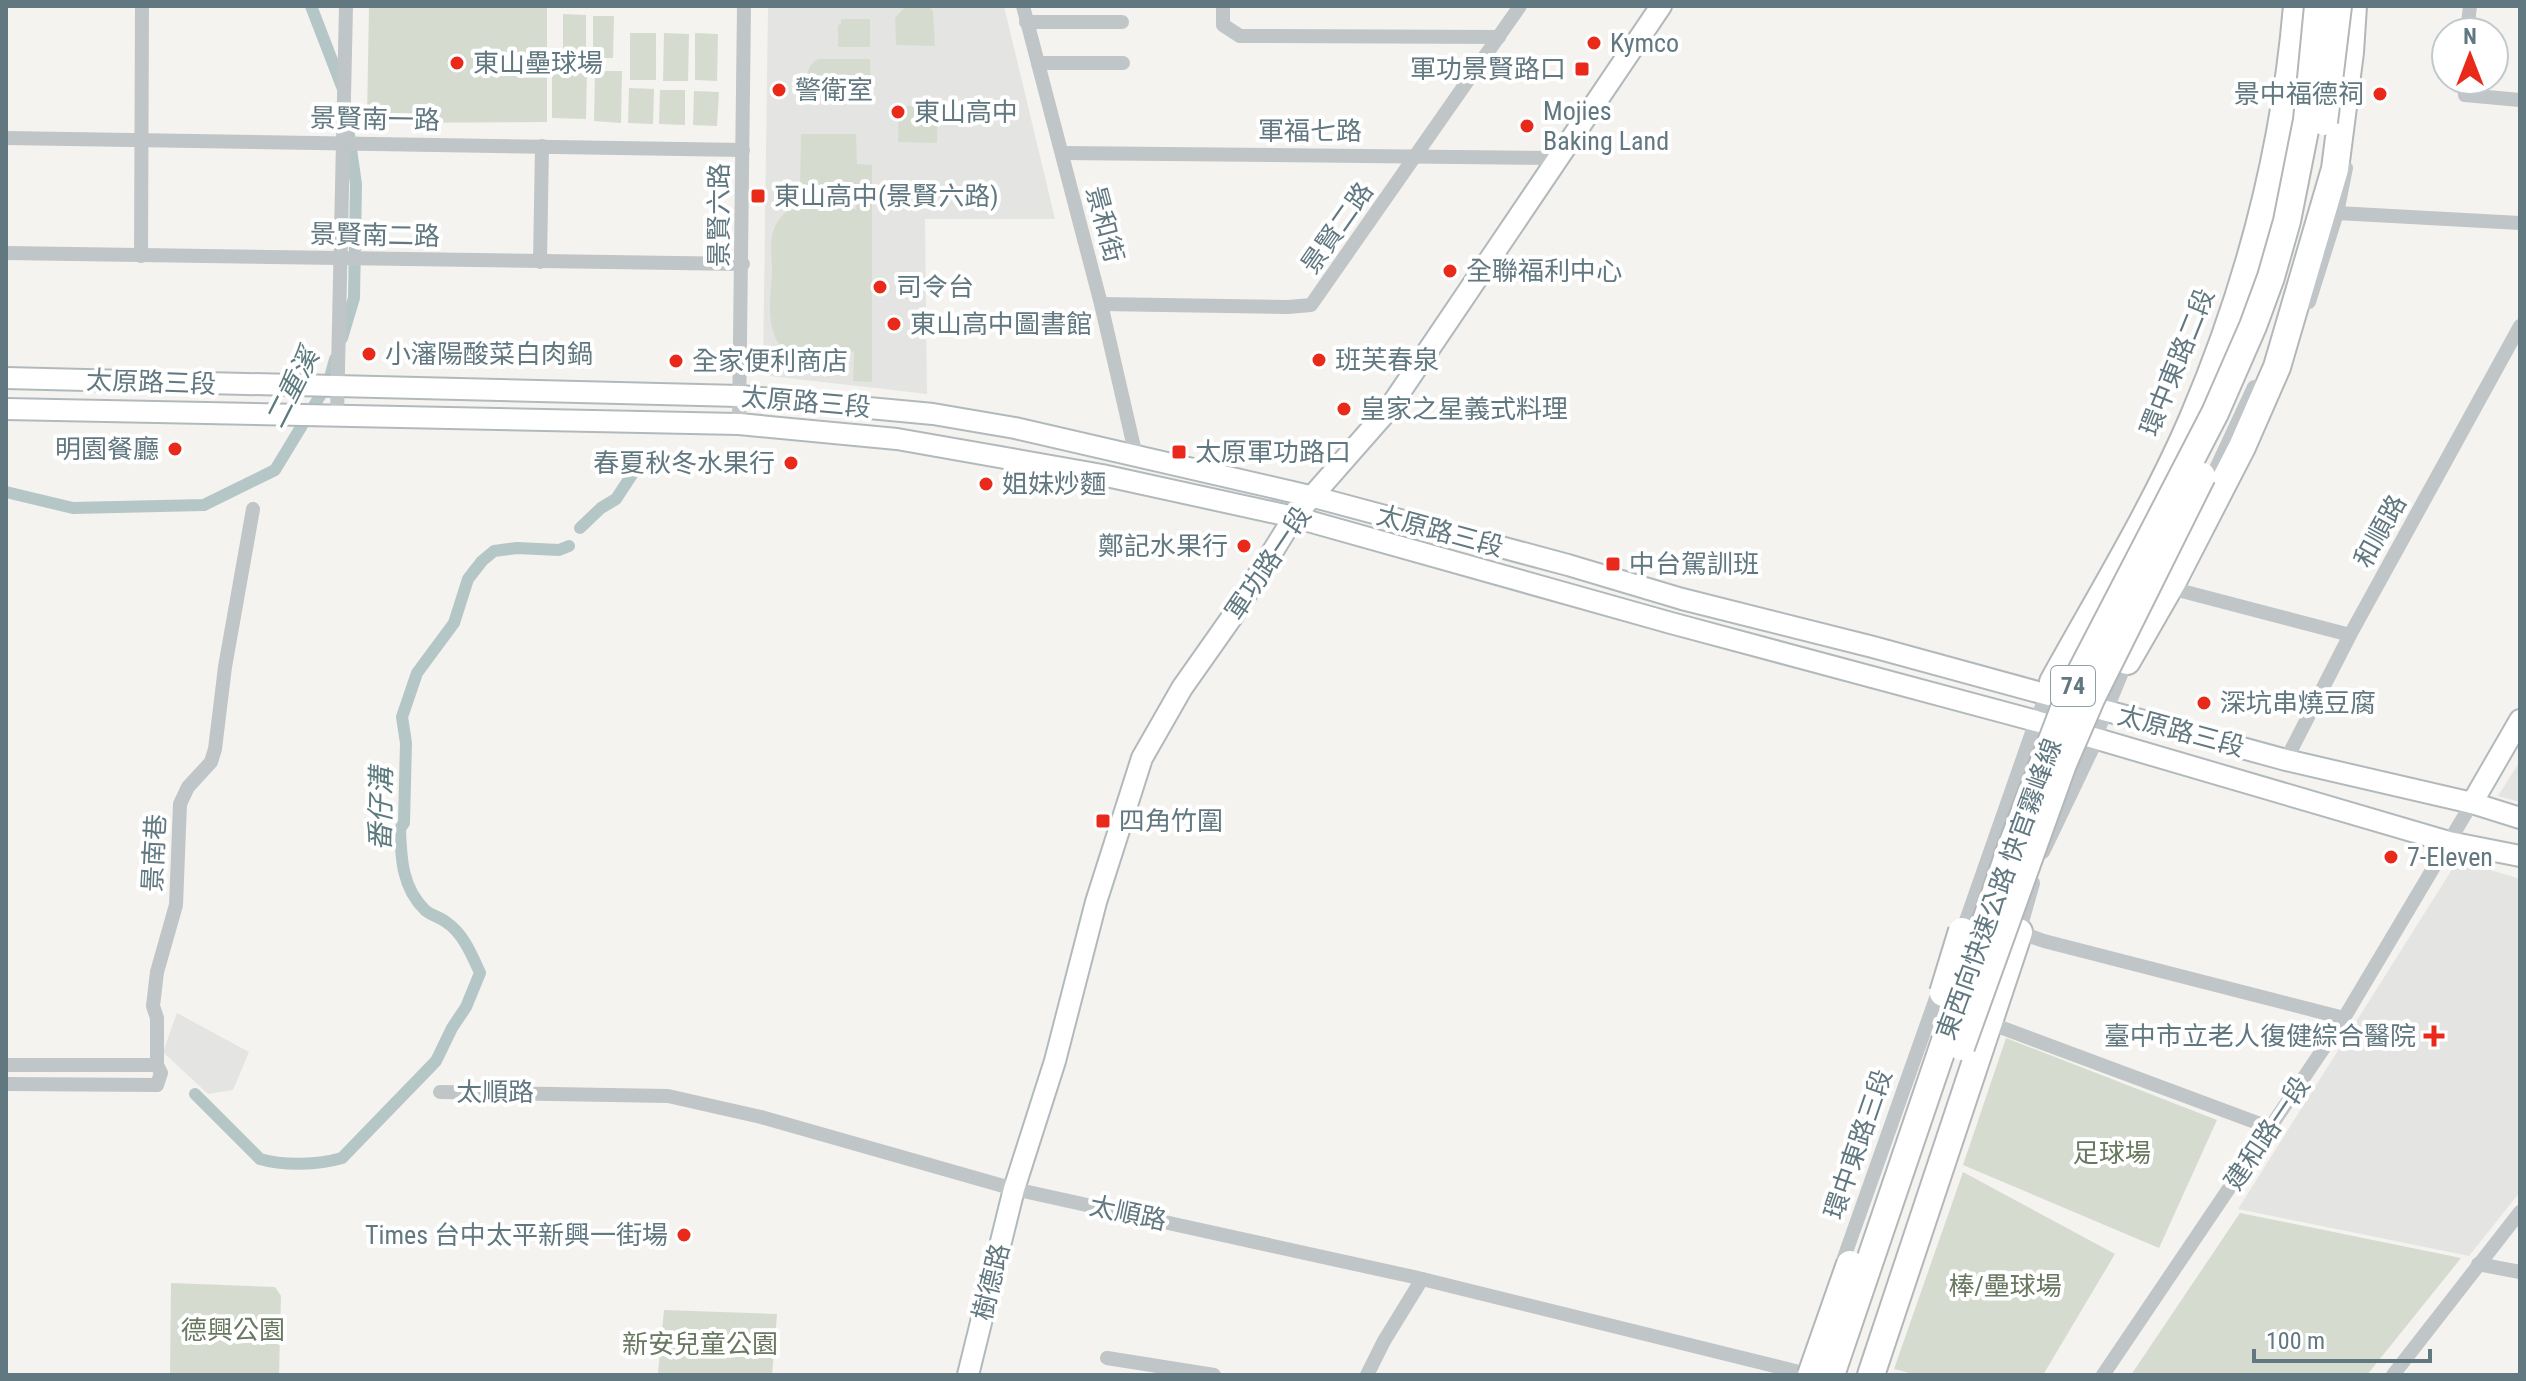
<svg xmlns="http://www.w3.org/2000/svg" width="2526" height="1381" viewBox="0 0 2526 1381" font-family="'Roboto Condensed','Noto Sans TC',sans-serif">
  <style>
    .built { fill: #e4e5e3 }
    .green { fill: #d6dbd0 }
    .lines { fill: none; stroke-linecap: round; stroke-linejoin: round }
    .canal { stroke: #b5c6c7; stroke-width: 12 }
    .secondary-casing { stroke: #b2b9bc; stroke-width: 24 }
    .highway-casing { stroke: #b3b7b9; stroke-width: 30 }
    .street { stroke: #c0c5c7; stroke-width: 14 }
    .secondary { stroke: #fff; stroke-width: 20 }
    .highway { stroke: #fff; stroke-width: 26 }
    .highway-bridge-casing { stroke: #b3b7b9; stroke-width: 30; stroke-linecap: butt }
    .highway-bridge { stroke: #fff; stroke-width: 26 }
    .poi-dot { fill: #e9291a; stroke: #fff; stroke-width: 3 }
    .labels { text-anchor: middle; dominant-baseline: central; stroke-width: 8; stroke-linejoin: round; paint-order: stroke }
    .shield { fill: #fff; stroke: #90a0a7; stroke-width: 2 }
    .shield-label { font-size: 24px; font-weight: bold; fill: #617881 }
    .poi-label { font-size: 26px; fill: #617881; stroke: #fff; text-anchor: start }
    .street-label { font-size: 26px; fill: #617881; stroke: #fff }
    .park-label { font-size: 26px; fill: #697860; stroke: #fff }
    .water-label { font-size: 28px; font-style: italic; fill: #5d7b7f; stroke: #fff }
  </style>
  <rect width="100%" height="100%" fill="#f4f3ef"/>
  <g class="built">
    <polygon points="768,6 1004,6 1055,219 925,219 927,394 770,376 763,369"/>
    <polygon points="2520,761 2520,802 2498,796"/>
    <polygon points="2458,860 2520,879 2520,1192 2469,1256 2238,1209"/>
    <polygon points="177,1013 249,1052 233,1090 208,1094 163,1052"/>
  </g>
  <g class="green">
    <polygon points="369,6 547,6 547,122 371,123 367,119"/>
    <polygon points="906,6 928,6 933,11 935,46 896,45 895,18"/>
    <polygon points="563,14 586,15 586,60 563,59"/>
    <polygon points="593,16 614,16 613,58 593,58"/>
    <polygon points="841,19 870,19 870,47 838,47 838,25 841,24"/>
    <rect x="630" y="33" width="26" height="47"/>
    <polygon points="664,33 689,34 688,81 663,81"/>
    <polygon points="695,33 718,34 717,81 695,80"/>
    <path d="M818,59H870L871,91C851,91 825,95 809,83C805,72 809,65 818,59Z"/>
    <polygon points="552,67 587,68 586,119 552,118"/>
    <polygon points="595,71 622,71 621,123 594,121"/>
    <polygon points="629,88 654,89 653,124 628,123"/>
    <polygon points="660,90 685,90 685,125 659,124"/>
    <polygon points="694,91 719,92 717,126 693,125"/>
    <polygon points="899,106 938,107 937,143 898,142"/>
    <path d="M801,134H856L857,164L872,165V382L853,381L854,351C844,358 833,365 821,366C798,368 776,349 772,327C768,310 771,289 772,272C772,259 769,241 774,229C782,207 813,193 836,198C844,200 850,206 856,210V186L800,185Z"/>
    <polygon points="2006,1038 2217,1120 2159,1248 1963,1165"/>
    <polygon points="1963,1172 2115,1254 2043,1375 1917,1375 1894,1369"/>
    <polygon points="2240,1213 2461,1258 2367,1375 2131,1375"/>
    <polygon points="171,1283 275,1287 281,1296 279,1375 170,1375"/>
    <polygon points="664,1310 777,1314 772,1375 658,1373"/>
  </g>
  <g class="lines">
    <g class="canal">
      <polyline points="311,6 343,89"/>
      <polyline points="342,338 354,298 356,184 349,135"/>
      <polyline points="6,492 73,508 204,505 275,470 329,381 335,359"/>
      <polyline points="580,528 601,508 616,499 635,470"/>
      <path d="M195,1094L260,1159C284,1166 318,1165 342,1158L436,1061L452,1028L466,1007L480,973C472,955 463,933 446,922C440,917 430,915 425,910C402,888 401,858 400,829L404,823L406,743L402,717L417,673L454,623L468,579L482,561L494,551L517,548L559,550L569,546"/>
    </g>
    <defs>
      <g id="secondary">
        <polyline points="6,378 740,396 933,414 1015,428 1314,497 1568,565 1682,599 1873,647 2286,760 2472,803 2520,818"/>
        <polyline points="6,409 739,424 897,439 1102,475 1294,517 1671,623 2036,721 2449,842 2520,856"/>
        <polyline points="2472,803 2520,720"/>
        <polyline points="968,1375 1014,1189 1055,1061 1096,902 1142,758 1182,688 1232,617 1294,517 1388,410 1661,6"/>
      </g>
      <g id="highway">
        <polyline points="2127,661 2173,581 2242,447 2277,367 2335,169 2350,52 2353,6"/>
        <path d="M2053,682C2101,595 2154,509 2193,418C2249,287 2285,148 2297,6"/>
        <polyline points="1871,1375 2019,932"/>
      </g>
    </defs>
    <use href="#secondary" class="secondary-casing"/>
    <use href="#highway" class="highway-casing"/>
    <g class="street">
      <polyline points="1023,6 1101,304 1136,456"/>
      <polyline points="1223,6 1223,25 1240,36 1499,37"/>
      <polyline points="1026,22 1122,22"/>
      <polyline points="2467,32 2470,6"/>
      <polyline points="1038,63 1123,63"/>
      <polyline points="2463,80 2465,95 2520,100"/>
      <polyline points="6,138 743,150"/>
      <polyline points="1062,153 1558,158"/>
      <polyline points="2337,213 2520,223"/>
      <polyline points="6,253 743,264"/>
      <polyline points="141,256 142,6"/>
      <polyline points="540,262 542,146"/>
      <polyline points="2309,302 2337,213 2346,168"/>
      <polyline points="1101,304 1288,307 1311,305 1520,6"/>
      <polyline points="337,415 346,6"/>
      <polyline points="739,424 744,6"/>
      <polyline points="2207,488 2254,387"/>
      <polyline points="2178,590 2350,635"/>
      <polyline points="2286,760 2350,635 2520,326"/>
      <polyline points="2043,852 2097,739 2099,728 2129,655"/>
      <polyline points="2013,930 2044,941 2344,1018"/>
      <polyline points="1961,935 2036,721 2050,687"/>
      <polyline points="2018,936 2033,883"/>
      <polyline points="2000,1027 2271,1128"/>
      <polyline points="6,1065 157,1065"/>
      <polyline points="6,1084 157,1085 161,1073 157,1065 157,1018 153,1006 157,972 176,905 180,804 188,787 211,762 215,749 225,667 253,509"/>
      <polyline points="440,1092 668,1096 761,1117 1014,1189 1414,1277 1803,1373"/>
      <polyline points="2478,1264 2520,1272"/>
      <polyline points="1840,1269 1940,987"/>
      <polyline points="1107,1358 1214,1375"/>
      <polyline points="1367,1375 1384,1341 1422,1279"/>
      <polyline points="2103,1375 2344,1018 2472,803"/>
      <polyline points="2393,1375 2520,1212"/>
    </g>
    <use href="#secondary" class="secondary"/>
    <use href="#highway" class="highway"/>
    <defs>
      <g id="highway-bridge">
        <polyline points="2324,122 2338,6"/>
        <polyline points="1943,993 1962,931"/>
        <polyline points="1961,1047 2063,764 2091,699 2202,476"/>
        <polyline points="1811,1375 1850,1264"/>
        <polyline points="1831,1375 2010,850 2070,693 2215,413 2253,326 2271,277 2287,221 2307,120 2318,6"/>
      </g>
    </defs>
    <use href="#highway-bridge" class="highway-bridge-casing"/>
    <use href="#highway-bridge" class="highway-bridge"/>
  </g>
  <g class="poi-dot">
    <circle cx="1594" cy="43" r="8"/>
    <circle cx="457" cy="63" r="8"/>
    <rect x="1574" y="61" width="16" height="16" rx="4"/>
    <circle cx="779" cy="90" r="8"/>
    <circle cx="2380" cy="94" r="8"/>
    <circle cx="898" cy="112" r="8"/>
    <circle cx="1527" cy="126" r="8"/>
    <rect x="750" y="188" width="16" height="16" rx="4"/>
    <circle cx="1450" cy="271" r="8"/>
    <circle cx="880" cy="287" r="8"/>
    <circle cx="894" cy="324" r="8"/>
    <circle cx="369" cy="354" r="8"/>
    <circle cx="1319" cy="360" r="8"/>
    <circle cx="676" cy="361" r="8"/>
    <circle cx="1344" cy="409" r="8"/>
    <circle cx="175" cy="449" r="8"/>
    <rect x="1171" y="444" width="16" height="16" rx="4"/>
    <circle cx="791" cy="463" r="8"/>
    <circle cx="986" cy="484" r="8"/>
    <circle cx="1244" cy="546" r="8"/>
    <rect x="1605" y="556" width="16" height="16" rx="4"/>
    <circle cx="2204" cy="703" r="8"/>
    <rect x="1095" y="813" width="16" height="16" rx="4"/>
    <circle cx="2391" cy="857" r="8"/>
    <path d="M2430 1024h8v8h8v8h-8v8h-8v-8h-8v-8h8z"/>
    <circle cx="684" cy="1235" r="8"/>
  </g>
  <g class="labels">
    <rect class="shield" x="2051" y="666" width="44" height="40" rx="6"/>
    <g class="shield-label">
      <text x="2073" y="686">74</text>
    </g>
    <g class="poi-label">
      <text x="1610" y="43">Kymco</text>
      <text x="473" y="63">東山壘球場</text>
      <text x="1566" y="69" text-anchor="end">軍功景賢路口</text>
      <text x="795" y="90">警衛室</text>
      <text x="2364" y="94" text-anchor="end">景中福德祠</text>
      <text x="1543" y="111">Mojies<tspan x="1543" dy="30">Baking Land</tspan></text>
      <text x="914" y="112">東山高中</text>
      <text x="774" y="196">東山高中(景賢六路)</text>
      <text x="1466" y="271">全聯福利中心</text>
      <text x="896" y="287">司令台</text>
      <text x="910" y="324">東山高中圖書館</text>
      <text x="385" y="354">小瀋陽酸菜白肉鍋</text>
      <text x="1335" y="360">班芙春泉</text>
      <text x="692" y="361">全家便利商店</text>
      <text x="1360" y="409">皇家之星義式料理</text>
      <text x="159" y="449" text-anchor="end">明園餐廳</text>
      <text x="1195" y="452">太原軍功路口</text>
      <text x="775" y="463" text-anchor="end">春夏秋冬水果行</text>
      <text x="1002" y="484">姐妹炒麵</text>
      <text x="1228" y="546" text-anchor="end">鄭記水果行</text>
      <text x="1629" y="564">中台駕訓班</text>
      <text x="2220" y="703">深坑串燒豆腐</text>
      <text x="1119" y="821">四角竹圍</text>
      <text x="2407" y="857">7-Eleven</text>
      <text x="2416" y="1036" text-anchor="end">臺中市立老人復健綜合醫院</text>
      <text x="668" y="1235" text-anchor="end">Times 台中太平新興一街場</text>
    </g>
    <g class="street-label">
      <text transform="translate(375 119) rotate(1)">景賢南一路</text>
      <text x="1310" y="131">軍福七路</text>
      <text transform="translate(719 215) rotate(-90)">景賢六路</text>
      <text transform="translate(1105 224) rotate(75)">景和街</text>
      <text transform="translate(1337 228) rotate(-55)">景賢二路</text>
      <text transform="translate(375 235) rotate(1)">景賢南二路</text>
      <text transform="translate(2177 362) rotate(-68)">環中東路二段</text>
      <text transform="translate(151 382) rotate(2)">太原路三段</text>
      <text transform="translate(806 402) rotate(5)">太原路三段</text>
      <text transform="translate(1440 531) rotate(15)">太原路三段</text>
      <text transform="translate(2380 531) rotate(-61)">和順路</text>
      <text transform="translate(1268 563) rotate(-56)">軍功路一段</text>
      <text transform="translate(2181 731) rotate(15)">太原路三段</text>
      <text transform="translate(154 853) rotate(-87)">景南巷</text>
      <text transform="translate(1999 889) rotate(-70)">東西向快速公路 快官霧峰線</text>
      <text x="495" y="1092">太順路</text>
      <text transform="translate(2267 1133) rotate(-56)">建和路一段</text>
      <text transform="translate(1858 1144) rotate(-71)">環中東路三段</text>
      <text transform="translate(1128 1213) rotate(12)">太順路</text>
      <text transform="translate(991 1282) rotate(-76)">樹德路</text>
    </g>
    <g class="park-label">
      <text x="2112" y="1153">足球場</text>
      <text x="2005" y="1286">棒/壘球場</text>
      <text x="233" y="1330">德興公園</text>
      <text x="700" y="1344">新安兒童公園</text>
    </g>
    <g class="water-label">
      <text transform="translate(292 388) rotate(-63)">二重溪</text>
      <text transform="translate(381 809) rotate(-89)">番仔溝</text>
    </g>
  </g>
  <rect width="2526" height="1381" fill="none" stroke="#617881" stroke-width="16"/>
  <g transform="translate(2470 56)"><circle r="38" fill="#ffffff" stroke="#c0c9cd" stroke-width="2"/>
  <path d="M0-6L14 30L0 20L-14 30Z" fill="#e9291a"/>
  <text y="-12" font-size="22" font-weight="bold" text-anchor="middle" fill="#617881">N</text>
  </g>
  <path d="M2254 1349v12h176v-12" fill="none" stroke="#617881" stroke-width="4"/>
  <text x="2266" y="1349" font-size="24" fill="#617881" stroke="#ffffff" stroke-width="6" paint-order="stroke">100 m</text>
</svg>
